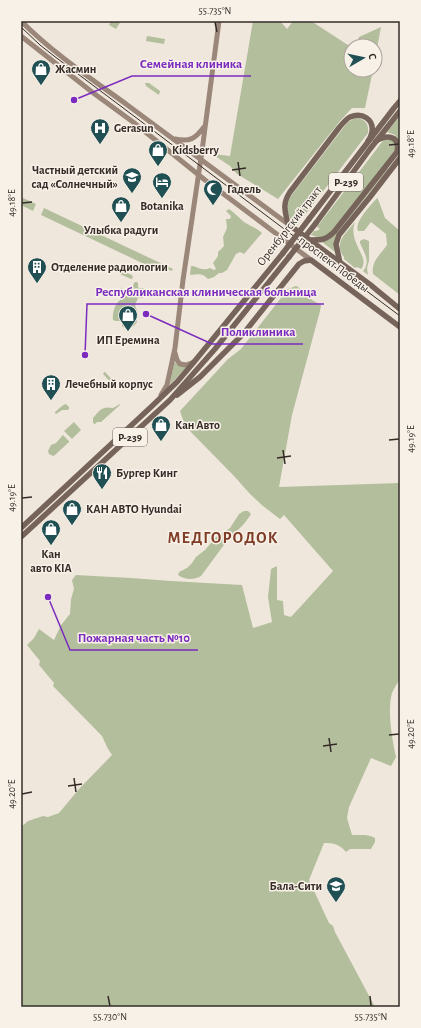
<svg xmlns="http://www.w3.org/2000/svg" width="421" height="1028" viewBox="0 0 421 1028" font-family="'Alegreya Sans',sans-serif">
  <style>
    .green { fill: #b3be9d }
    .lines { fill: none; stroke-linecap: round; stroke-linejoin: round }
    .secondary { stroke: #9b867a; stroke-width: 5 }
    .primary { stroke: #76645a; stroke-width: 5.5 }
    .tram { stroke: #352c28; stroke-width: 1 }
    .primary-bridge { stroke: #76645a; stroke-width: 5.5 }
    .ticks { fill: none; stroke: #352c28; stroke-width: 1.5 }
    .labels { text-anchor: middle; dominant-baseline: central; stroke-width: 3; stroke-linejoin: round; paint-order: stroke }
    .shield { fill: #f8f1e8; stroke: #706762; stroke-width: 1 }
    .shield-label { font-size: 11px; font-weight: bold; fill: #352c28 }
    .poi-label { font-size: 12px; font-weight: bold; fill: #352c28; stroke: #f8f1e8; text-anchor: start }
    .street-label { font-size: 12px; fill: #352c28; stroke: #f8f1e8 }
    .district-label { font-size: 16px; font-weight: bold; letter-spacing: 1px; fill: #7f3c26; stroke: #f8f1e8 }
    .leader { fill: none; stroke: #7b2cbf; stroke-width: 1.5 }
    .callout-dot { fill: #7b2cbf; stroke: #f8f1e8; stroke-width: 1.5 }
    .callout-label { font-size: 13px; text-anchor: middle; font-weight: bold; fill: #7b2cbf; stroke: #f8f1e8; stroke-width: 3; stroke-linejoin: round; paint-order: stroke }
    .neatline { fill: none; stroke: #352c28; stroke-width: 1.5 }
    .ticks-label { font-size: 10px; text-anchor: middle; fill: #352c28 }
  </style>
  <rect width="100%" height="100%" fill="#f0e7dc"/>
  <g class="green">
    <polygon points="111,21 121,21 116,29 109,25"/>
    <polygon points="253,21 280,21 287,29 293,21 311,21 351,47 351,70 373,70 365,108 352,108 340,121 278,199 237,174 230,166 215,156 214,154 230,156"/>
    <polygon points="381,27 375,59 375,46 356,46 359,37"/>
    <polygon points="147,36 165,39 164,44 146,41"/>
    <polygon points="145,83 149,83 160,91 159,95 146,86"/>
    <polygon points="400,116 400,141 395,135 387,132"/>
    <path d="M358,118C366,120 369,125 368,133L304,216L299,212L298,217L300,221L297,225C286,217 285,207 291,196L347,123L353,119Z"/>
    <path d="M390,139L395,143L396,149L331,235C324,239 319,238 311,235L314,231H316L320,229L317,227L382,142L384,140Z"/>
    <polygon points="387,168 388,169 337,234 335,252 322,242 330,239 336,234"/>
    <polygon points="21,197 36,204 33,211 21,205"/>
    <path d="M377,198L378,199L385,218L400,231V295L373,274C371,261 381,254 387,245L386,234L371,222L364,231H358C354,222 371,205 377,198Z"/>
    <polygon points="44,208 173,269 172,271 161,267 159,271 41,215"/>
    <path d="M229,209C235,213 239,218 244,222C250,226 257,228 262,233L244,254L240,252L236,254L227,270L222,273H219L214,277L208,279C202,273 199,274 190,275L191,266H193C199,268 204,271 210,268L214,270L216,269L213,263L218,256V252L224,246L223,237L227,228L226,219H230L231,216L226,211Z"/>
    <path d="M355,222C350,235 358,246 363,258C364,262 364,266 361,269L357,267L355,268L344,259V257C333,243 346,233 355,222Z"/>
    <path d="M364,239L369,241V261L367,268L368,275L363,271C371,262 364,252 360,243V241Z"/>
    <polygon points="120,271 122,271 132,275 133,278 131,279 120,274"/>
    <path d="M135,282H137L138,283V287L139,288H143L145,291L143,298H138L135,305L137,311L136,316L137,322C133,328 130,329 123,327L122,326V321H116L113,320C112,313 115,304 120,300V295L121,294L130,297H132L133,294C129,291 124,291 120,289V288L131,291L132,289L134,283Z"/>
    <path d="M296,286L303,290L312,300L321,305L320,311L292,415L279,487L400,483V679C397,684 394,688 392,693C387,710 392,739 396,757L391,766L371,758L349,807L347,818L352,835C360,835 369,834 375,838V842L371,849H350L346,852C339,844 334,843 324,843L309,880L329,923L333,926L335,932L375,1007H21V827L28,821L43,816L48,817L59,813L79,789L112,755L108,749L102,736L53,686L54,683L39,665L40,661L27,645L34,638L39,629L54,640L61,625L70,614L71,599L74,589L72,580L76,575L131,578L171,581L242,585L253,628L272,622L268,597L271,569L277,566V600L283,601L284,615L291,617L333,571L284,515L280,519L263,506L251,495L234,476L185,426L180,411L228,359L241,349L288,289Z"/>
    <polygon points="174,362 181,366 188,365 170,385"/>
    <polygon points="104,372 105,372 117,385 117,387 115,387 103,374"/>
    <polygon points="65,404 67,405 69,407 69,409 67,410 62,410 56,414 55,413 55,412 62,406"/>
    <path d="M120,404V405L101,422H97L95,424L93,423V418C100,410 102,406 113,408Z"/>
    <polygon points="74,422 81,430 72,439 64,431"/>
    <polygon points="63,435 69,441 69,442 55,455 53,456 49,454 48,451 51,445 56,443"/>
    <path d="M244,511H248L251,514C248,520 236,533 229,538L201,576C194,580 185,580 178,575L179,572L187,568L192,563L196,557L205,550L216,537L230,528L239,514Z"/>
  </g>
  <g class="lines">
    <g class="secondary">
      <path d="M21,21C53,53 90,78 126,104C180,144 234,184 288,224"/>
      <polyline points="21,36 92,92 133,122 205,180 311,260"/>
      <path d="M175,139C190,142 195,139 204,127"/>
      <polyline points="175,353 177,360 180,364 186,365 194,362"/>
      <polyline points="161,395 167,385 175,348 183,280 202,151 219,21"/>
    </g>
    <g class="primary">
      <path d="M368,141C370,139 371,136 372,132C374,119 362,112 350,117C345,120 342,124 338,129L290,192C282,204 285,211 288,224L372,286L400,309"/>
      <polyline points="309,219 394,108 400,101"/>
      <polyline points="316,223 370,149 400,111"/>
      <path d="M311,240C322,240 326,240 334,232L397,152C401,136 387,134 376,141"/>
      <polyline points="340,263 336,244 339,235 370,197 400,158"/>
      <polyline points="177,395 200,377 244,333 299,264 304,261 311,260 400,327"/>
      <polyline points="21,528 151,407 177,382 194,362 283,253"/>
      <polyline points="21,537 170,400 215,349 289,257"/>
    </g>
    <polyline class="tram" points="21,27 40,45 54,56 400,316"/>
    <g class="primary-bridge">
      <polyline points="283,253 309,219"/>
      <polyline points="289,257 316,223"/>
    </g>
  </g>
  <path class="ticks" d="M215,22L217,32M389,145L399,144M238,162L240,176M232,170L246,168M22,203L32,202M389,440L399,439M283,450L285,464M277,458L291,456M22,498L32,497M389,735L399,734M329,738L331,752M323,746L337,744M74,778L76,792M68,786L82,784M22,794L32,792M108,996L110,1006M370,996L371,1006"/>
  <defs>
    <symbol id="shop-pin" viewBox="-11 -11 22 30"><path d="M0 17L-7.5 6A9.5 9.5 0 1 1 7.5 6Z" fill="#205054" stroke="#f8f1e8"/><path d="M-5-2.5h2.3a2.7 3.5 0 0 1 5.4 0H5L5.5 6h-11ZM-1.5-2.5h3a1.5 2.3 0 0 0-3 0Z" fill="#fff"/></symbol>
    <symbol id="hospital-pin" viewBox="-11 -11 22 30"><path d="M0 17L-7.5 6A9.5 9.5 0 1 1 7.5 6Z" fill="#205054" stroke="#f8f1e8"/><path d="M-5-5h3v3.5h4V-5h3V5h-3V1.5h-4V5h-3Z" fill="#fff"/></symbol>
    <symbol id="school-pin" viewBox="-11 -11 22 30"><path d="M0 17L-7.5 6A9.5 9.5 0 1 1 7.5 6Z" fill="#205054" stroke="#f8f1e8"/><path d="M0-5L7-2L0 1L-7-2ZM-4 1L0 2.5L4 1V4Q0 6-4 4Z" fill="#fff"/></symbol>
    <symbol id="hotel-pin" viewBox="-11 -11 22 30"><path d="M0 17L-7.5 6A9.5 9.5 0 1 1 7.5 6Z" fill="#205054" stroke="#f8f1e8"/><path d="M-6-4.5h1.5V1H6V5H4.5V3h-9V5H-6ZM-4 0a1.8 1.8 0 1 1 3.6 0ZM.5 0V-2.5h3Q6-2.5 6 0Z" fill="#fff"/></symbol>
    <symbol id="mosque-pin" viewBox="-11 -11 22 30"><path d="M0 17L-7.5 6A9.5 9.5 0 1 1 7.5 6Z" fill="#205054" stroke="#f8f1e8"/><path d="M3.5-4.9A6 6 0 1 0 3.5 4.9A5 5 0 1 1 3.5-4.9Z" fill="#fff"/></symbol>
    <symbol id="building-pin" viewBox="-11 -11 22 30"><path d="M0 17L-7.5 6A9.5 9.5 0 1 1 7.5 6Z" fill="#205054" stroke="#f8f1e8"/><path d="M-4-6H4V6H1V3H-1V6H-4ZM-2.5-4.3h1.7v1.8h-1.7ZM.8-4.3h1.7v1.8H.8ZM-2.5-1h1.7V.8h-1.7ZM.8-1h1.7V.8H.8Z" fill="#fff"/></symbol>
    <symbol id="restaurant-pin" viewBox="-11 -11 22 30"><path d="M0 17L-7.5 6A9.5 9.5 0 1 1 7.5 6Z" fill="#205054" stroke="#f8f1e8"/><path d="M-5-6h1v4h1v-4h1v4h1v-4h1v5L-1.5 .5V6h-2V.5L-5-1ZM5-6V6H3V1.5H1.5Q1.5-4 5-6Z" fill="#fff"/></symbol>
  </defs>
  <g fill-rule="evenodd">
    <use href="#shop-pin" x="30" y="58" width="22" height="30"/>
    <use href="#hospital-pin" x="89" y="117" width="22" height="30"/>
    <use href="#shop-pin" x="147" y="139" width="22" height="30"/>
    <use href="#school-pin" x="121" y="166" width="22" height="30"/>
    <use href="#hotel-pin" x="151" y="171" width="22" height="30"/>
    <use href="#mosque-pin" x="202" y="178" width="22" height="30"/>
    <use href="#shop-pin" x="110" y="195" width="22" height="30"/>
    <use href="#building-pin" x="26" y="256" width="22" height="30"/>
    <use href="#shop-pin" x="117" y="304" width="22" height="30"/>
    <use href="#building-pin" x="40" y="373" width="22" height="30"/>
    <use href="#shop-pin" x="150" y="414" width="22" height="30"/>
    <use href="#restaurant-pin" x="91" y="462" width="22" height="30"/>
    <use href="#shop-pin" x="61" y="498" width="22" height="30"/>
    <use href="#shop-pin" x="40" y="518" width="22" height="30"/>
    <use href="#school-pin" x="325" y="875" width="22" height="30"/>
  </g>
  <g class="labels">
    <g class="shield">
      <rect x="329" y="173" width="34" height="18" rx="3"/>
      <rect x="113" y="428" width="34" height="18" rx="3"/>
    </g>
    <g class="shield-label">
      <text x="346" y="182">Р-239</text>
      <text x="130" y="437">Р-239</text>
    </g>
    <g class="poi-label">
      <text x="55" y="69">Жасмин</text>
      <text x="114" y="128">Gerasun</text>
      <text x="172" y="150">Kidsberry</text>
      <text x="118" y="170" text-anchor="end">Частный детский<tspan x="118" dy="14">сад «Солнечный»</tspan></text>
      <text x="227" y="189">Гадель</text>
      <text x="162" y="206" text-anchor="middle">Botanika</text>
      <text x="121" y="230" text-anchor="middle">Улыбка радуги</text>
      <text x="51" y="267">Отделение радиологии</text>
      <text x="128" y="340" text-anchor="middle">ИП Еремина</text>
      <text x="65" y="384">Лечебный корпус</text>
      <text x="175" y="425">Кан Авто</text>
      <text x="116" y="473">Бургер Кинг</text>
      <text x="86" y="509">КАН АВТО Hyundai</text>
      <text x="51" y="554" text-anchor="middle">Кан<tspan x="51" dy="14">авто KIA</tspan></text>
      <text x="322" y="886" text-anchor="end">Бала-Сити</text>
    </g>
    <g class="street-label">
      <text transform="translate(289 226) rotate(-52)">Оренбургский тракт</text>
      <text transform="translate(334 264) rotate(37)">проспект Победы</text>
    </g>
    <g class="district-label">
      <text x="223" y="538">МЕДГОРОДОК</text>
    </g>
  </g>
  <path class="leader" d="M74 100L132 76H251M85 355L87 304H324M146 314L212 344H303M48 597L70 650H198"/>
  <g class="callout-dot">
    <circle cx="74" cy="100" r="4"/>
    <circle cx="85" cy="355" r="4"/>
    <circle cx="146" cy="314" r="4"/>
    <circle cx="48" cy="597" r="4"/>
  </g>
  <g class="callout-label">
    <text x="191" y="68">Семейная клиника</text>
    <text x="206" y="296">Республиканская клиническая больница</text>
    <text x="258" y="336">Поликлиника</text>
    <text x="134" y="642">Пожарная часть №10</text>
  </g>
  <rect width="421" height="1028" fill="none" stroke="#f8f1e8" stroke-width="44"/>
  <g transform="translate(363 58) rotate(81)"><circle r="19" fill="#f8f1e8" stroke="#aaa29b"/>
  <path d="M0-3L7 15L0 10L-7 15Z" fill="#205054"/>
  <text y="-6" font-size="11" font-weight="bold" text-anchor="middle" fill="#352c28">С</text>
  </g>
  <rect x="22" y="22" width="377" height="984" class="neatline"/>
  <g class="ticks-label">
    <text x="215" y="14">55.735°N</text>
    <text transform="translate(410 144) rotate(-90)" y="4">49.18°E</text>
    <text transform="translate(11 203) rotate(-90)" y="4">49.18°E</text>
    <text transform="translate(410 439) rotate(-90)" y="4">49.19°E</text>
    <text transform="translate(11 498) rotate(-90)" y="4">49.19°E</text>
    <text transform="translate(410 734) rotate(-90)" y="4">49.20°E</text>
    <text transform="translate(11 794) rotate(-90)" y="4">49.20°E</text>
    <text x="110" y="1020">55.730°N</text>
    <text x="371" y="1020">55.735°N</text>
  </g>
</svg>
